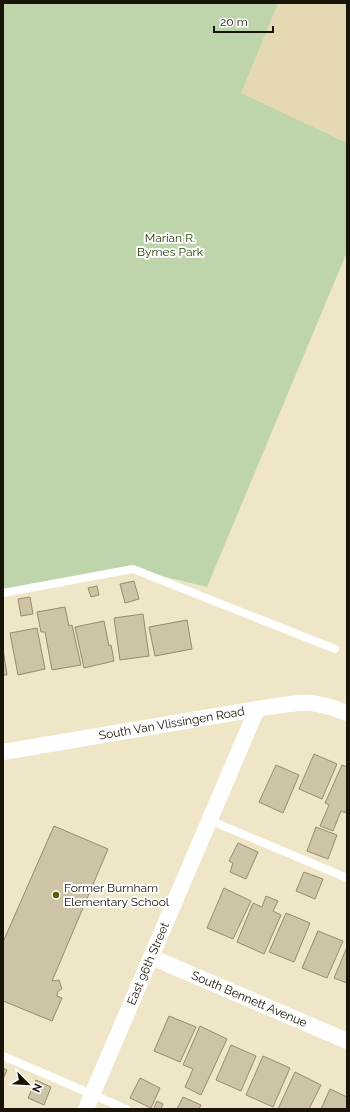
<svg xmlns="http://www.w3.org/2000/svg" width="350" height="1112" viewBox="0 0 350 1112" font-family="Raleway,sans-serif">
  <style>
    .built { fill: #e5d9b4 }
    .green { fill: #bed5ab }
    .building { fill: #cdc3a6; stroke: #958b6f }
    .lines { fill: none; stroke-linecap: round; stroke-linejoin: round }
    .service { stroke: #fff; stroke-width: 8 }
    .minor { stroke: #fff; stroke-width: 16 }
    .poi-dot { fill: #576100; stroke: #fff; stroke-width: 1.5 }
    .labels { text-anchor: middle; dominant-baseline: central; stroke-width: 4; stroke-linejoin: round; paint-order: stroke }
    .park-label { font-size: 12px; fill: #243f00; stroke: #fff }
    .street-label { font-size: 12px; fill: #181409; stroke: #fff }
    .poi-label { font-size: 12px; fill: #181409; stroke: #fff; text-anchor: start }
  </style>
  <rect width="100%" height="100%" fill="#efe5c7"/>
  <polygon class="built" points="274,3 347,3 347,145 235,97"/>
  <polygon class="green" points="3,3 278,3 241,93 347,143 347,252 207,587 133,569 3,590"/>
  <g class="building">
    <polygon points="134,581 139,599 125,603 120,584"/>
    <polygon points="97,586 99,595 91,597 88,588"/>
    <polygon points="30,597 33,614 21,616 18,599"/>
    <polygon points="65,607 69,626 72,625 81,665 52,670 45,632 41,632 37,612"/>
    <polygon points="143,614 149,656 120,660 114,618"/>
    <polygon points="187,620 192,649 155,656 149,627"/>
    <polygon points="104,621 109,646 111,645 114,661 84,668 75,627"/>
    <polygon points="37,628 45,669 18,675 10,633"/>
    <polygon points="3,649 7,675 3,675"/>
    <polygon points="314,754 337,764 322,799 299,789"/>
    <polygon points="276,765 299,775 283,813 259,802"/>
    <polygon points="342,765 347,767 347,808 345,813 341,811 333,831 320,826 329,805 325,803"/>
    <polygon points="54,826 108,849 52,981 59,980 62,989 58,991 57,996 62,998 52,1021 3,1001 3,942"/>
    <polygon points="316,827 337,835 328,859 307,851"/>
    <polygon points="238,843 258,852 246,879 230,872 233,863 229,861"/>
    <polygon points="304,872 323,879 315,899 296,891"/>
    <polygon points="224,888 251,901 233,939 207,928"/>
    <polygon points="266,896 278,901 273,911 281,915 264,954 237,942 253,903 262,907"/>
    <polygon points="286,913 310,923 294,962 269,952"/>
    <polygon points="318,931 343,941 327,978 302,968"/>
    <polygon points="347,947 347,983 334,978"/>
    <polygon points="169,1016 196,1027 180,1062 154,1051"/>
    <polygon points="200,1026 227,1039 201,1095 185,1087 193,1069 183,1065"/>
    <polygon points="231,1045 256,1056 241,1091 216,1080"/>
    <polygon points="263,1056 290,1068 273,1107 246,1095"/>
    <polygon points="3,1068 7,1070 3,1079"/>
    <polygon points="295,1072 321,1085 309,1109 278,1109"/>
    <polygon points="140,1078 160,1088 151,1108 130,1098"/>
    <polygon points="36,1080 51,1087 44,1105 28,1098"/>
    <polygon points="330,1089 347,1097 347,1109 321,1109"/>
    <polygon points="183,1097 201,1105 199,1109 177,1109"/>
    <polygon points="157,1101 163,1104 161,1109 154,1108"/>
  </g>
  <g class="lines">
    <g class="service">
      <polyline points="3,593 133,569 335,649"/>
      <polyline points="209,820 347,878"/>
      <polyline points="3,1056 126,1109"/>
    </g>
    <g class="minor">
      <path id="s1" d="M3,752L257,709C274,706 293,702 310,703C321,704 337,709 347,713"/>
      <path id="s2" d="M151,957L347,1041"/>
      <path id="s3" d="M86,1109L257,709"/>
    </g>
  </g>
  <circle class="poi-dot" cx="56" cy="895" r="4"/>
  <g class="labels">
    <g class="park-label">
      <text x="170" y="238">Marian R.<tspan x="170" dy="14">Byrnes Park</tspan></text>
    </g>
    <g class="street-label">
      <text stroke="none"><textPath href="#s1" startOffset="171">South Van Vlissingen Road</textPath></text>
      <text stroke="none"><textPath href="#s3" startOffset="158">East 96th Street</textPath></text>
      <text stroke="none"><textPath href="#s2" startOffset="107">South Bennett Avenue</textPath></text>
    </g>
    <g class="poi-label">
      <text x="64" y="888">Former Burnham<tspan x="64" dy="14">Elementary School</tspan></text>
    </g>
  </g>
  <rect width="350" height="1112" fill="none" stroke="#181409" stroke-width="8"/>
  <g transform="translate(28 1084) rotate(114)" stroke="#ffffff" stroke-width="3" paint-order="stroke">
  <path d="M0-3L7 15L0 10L-7 15Z" fill="#181409"/>
  <text y="-6" font-size="11" font-weight="bold" text-anchor="middle" fill="#181409">N</text>
  </g>
  <path d="M214 26v6h59v-6" fill="none" stroke="#181409" stroke-width="2"/>
  <text x="220" y="26" font-size="12" fill="#181409" stroke="#ffffff" stroke-width="3" paint-order="stroke">20 m</text>
</svg>
